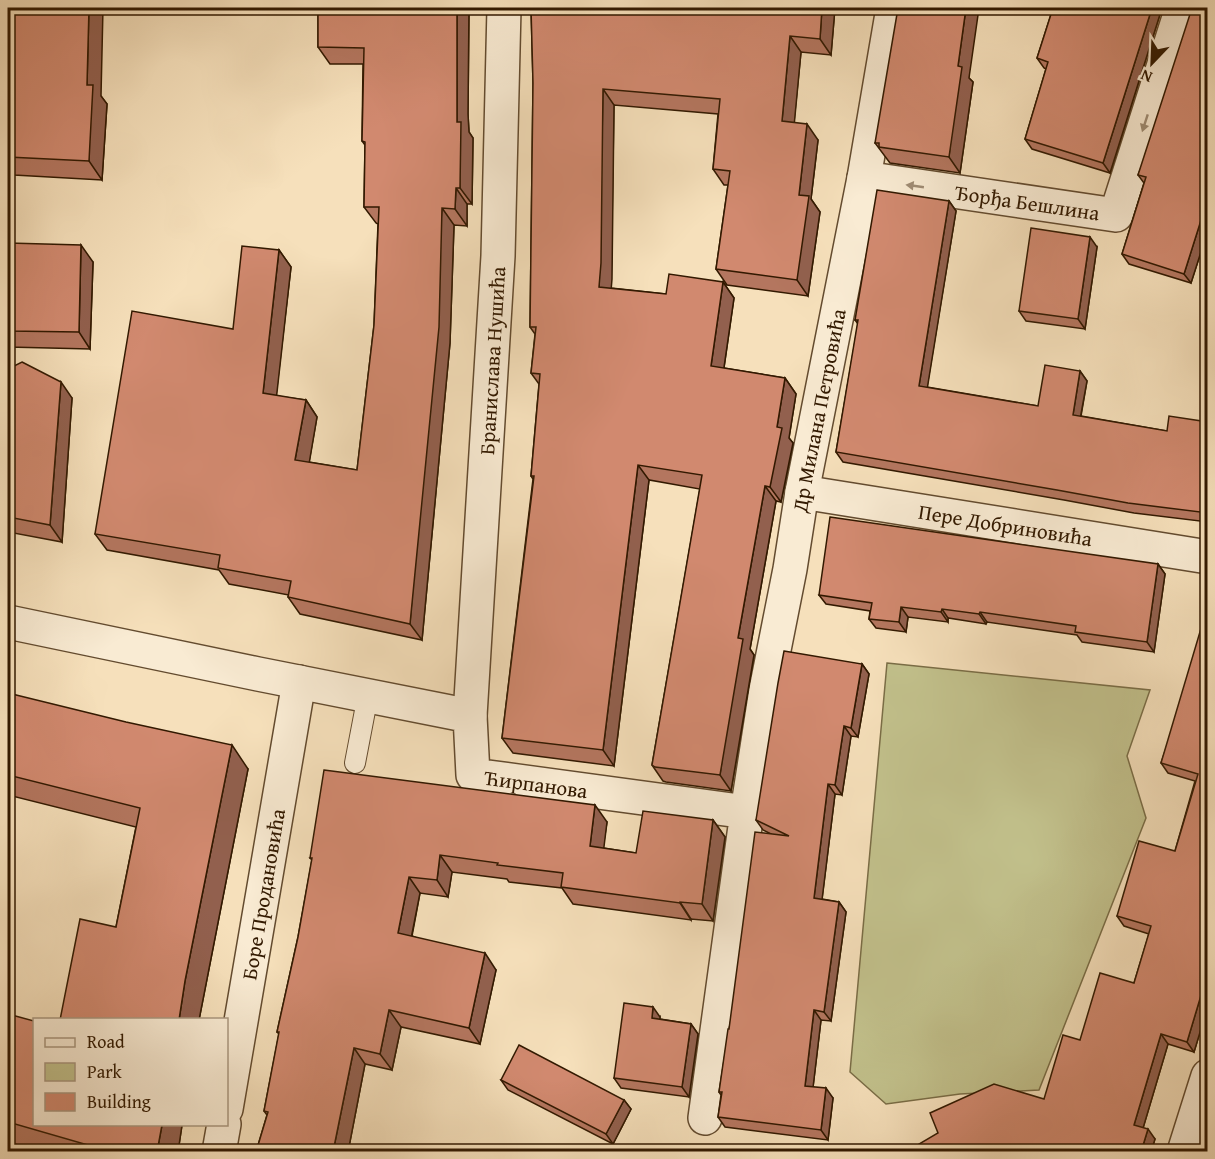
<svg xmlns="http://www.w3.org/2000/svg" width="1215" height="1159" viewBox="0 0 1215 1159" font-family="'Gentium Book Plus',serif">
  <style>
    .green { fill: #c2c18c; stroke: #7a6d46; stroke-width: 1.5 }
    .lines { fill: none; stroke-linecap: round; stroke-linejoin: round }
    .service-casing { stroke: #634b2f; stroke-width: 22 }
    .minor-casing { stroke: #634b2f; stroke-width: 36 }
    .service { stroke: #f9ebd3; stroke-width: 20 }
    .minor { stroke: #f9ebd3; stroke-width: 33 }
    .wall { fill: #b4765f; stroke: #321900; stroke-width: 1.5 }
    .shaded-wall { fill: #92604e; stroke: #321900; stroke-width: 1.5 }
    .building { fill: #d1896f; stroke: #321900; stroke-width: 1.5 }
    .oneway { fill: #9f8c74 }
    .labels { text-anchor: middle; dominant-baseline: central; stroke-width: 4.5; stroke-linejoin: round; paint-order: stroke }
    .street-label { font-size: 21px; fill: #321900; stroke: #f9ebd3 }
  </style>
  <rect width="100%" height="100%" fill="#f6e0bb"/>
  <filter id="stains"><feTurbulence type="fractalNoise" baseFrequency=".00333" numOctaves="4"/><feColorMatrix values="0 0 0 0 .2 0 0 0 0 .09 0 0 0 0 .02 0 0 0 .5 -.17"/></filter>
  <radialGradient id="worn" r=".72"><stop offset=".6" stop-color="#630" stop-opacity="0"/><stop offset="1" stop-color="#630" stop-opacity=".3"/></radialGradient>
  <polygon class="green" points="887,663 1150,690 1127,756 1146,818 1039,1090 960,1094 886,1104 850,1072"/>
  <g class="lines">
    <defs>
      <polyline id="service" points="355,763 368,695"/>
      <g id="minor">
        <path id="s1" d="M864,178L1116,215L1182,8"/>
        <path id="s2" d="M802,492L1208,557"/>
        <path id="s3" d="M8,622L258,674L470,716L473,775L747,812L705,1118"/>
        <path id="s4" d="M470,716L498,256L504,8"/>
        <path id="s5" d="M747,812L766,690L790,569L802,492L864,178L893,8"/>
        <path id="s6" d="M226,1109L299,682"/>
        <polyline points="219,1152 224,1124"/>
        <polyline points="1184,1152 1208,1076"/>
      </g>
    </defs>
    <use href="#service" class="service-casing"/>
    <use href="#minor" class="minor-casing"/>
    <use href="#service" class="service"/>
    <use href="#minor" class="minor"/>
  </g>
  <g class="wall">
    <polygon points="318,8 469,8 468,114 469,132 473,138 472,204 467,204 467,226 454,225 450,343 422,640 300,614 288,597 289,595 229,584 219,570 107,550 95,534 233,329 279,250 291,267 276,396 306,400 317,417 309,462 357,470 374,325 378,224 376,223 364,207 365,145 362,141 363,64 330,64 318,47"/>
    <polygon points="531,8 835,8 831,55 801,52 794,122 818,140 811,199 820,212 808,296 727,285 716,269 728,185 724,185 713,169 718,114 614,105 611,288 666,294 723,282 734,298 724,368 785,378 796,394 789,438 793,443 781,502 776,501 750,649 754,655 731,791 666,782 663,781 652,765 700,489 649,480 614,766 513,753 502,738 533,479 531,476 539,384 531,373 535,334 530,327 533,83"/>
    <polygon points="1053,8 1162,8 1110,173 1032,149 1025,139 1046,69 1044,68 1037,58"/>
    <polygon points="1208,8 1208,230 1191,283 1129,264 1122,254 1144,183 1138,175"/>
    <polygon points="8,48 101,96 107,104 102,180 14,175 8,165"/>
    <polygon points="969,78 973,82 960,173 890,163 875,143"/>
    <polygon points="949,201 956,211 927,387 1038,406 1080,371 1087,381 1081,416 1167,431 1208,422 1208,522 1134,513 1064,500 843,462 836,452 858,324 855,320"/>
    <polygon points="8,243 93,262 90,349 8,347"/>
    <polygon points="1097,247 1085,329 1026,321 1019,311"/>
    <polygon points="8,369 72,398 62,542 8,532"/>
    <polygon points="1158,564 1165,574 1154,652 1082,642 1077,635 987,622 986,624 948,618 948,622 908,617 906,632 876,628 869,619 870,611 826,604 819,595"/>
    <polygon points="1208,626 1208,1006 1194,1052 1168,1044 1143,1128 1155,1139 1151,1152 922,1152 1044,1099 1080,1040 1134,983 1149,934 1124,926 1117,916 1175,851 1195,781 1168,773 1161,763"/>
    <polygon points="862,664 869,674 858,737 851,736 842,795 835,794 822,899 839,902 846,912 831,1021 821,1020 813,1087 833,1098 828,1140 725,1127 718,1117 721,1095 719,1092 729,1029 771,834 763,830 756,820"/>
    <polygon points="8,693 248,769 199,1020 60,1020 116,927 136,827 8,795"/>
    <polygon points="713,820 725,837 713,921 691,919 691,920 573,904 562,888 509,882 507,879 452,872 448,897 420,893 412,936 496,970 480,1044 401,1027 392,1070 365,1064 348,1152 256,1152 267,1115 264,1111 279,1034 277,1032 298,937 312,860 310,858 607,822 603,848 636,853"/>
    <polygon points="8,1014 34,1125 182,1125 178,1152 42,1152 8,1142"/>
    <polygon points="660,1017 660,1019 691,1024 698,1034 689,1097 621,1088 614,1078"/>
    <polygon points="501,1080 624,1100 631,1109 613,1144 508,1090"/>
  </g>
  <g class="shaded-wall">
    <polygon points="89,8 103,8 101,96 107,104 102,180 89,161 87,85"/>
    <polygon points="457,8 469,8 468,114 469,132 473,138 472,204 460,188 457,122"/>
    <polygon points="822,8 835,8 831,55 820,39"/>
    <polygon points="966,8 979,8 969,78 973,82 960,173 949,157 958,66"/>
    <polygon points="1152,8 1162,8 1110,173 1103,163"/>
    <polygon points="790,36 801,52 793,137 782,121"/>
    <polygon points="603,89 614,105 612,279 610,303 599,287"/>
    <polygon points="807,124 818,140 811,199 820,212 808,296 797,280 799,195"/>
    <polygon points="456,188 467,204 467,226 455,209"/>
    <polygon points="1208,198 1208,230 1191,283 1184,274"/>
    <polygon points="949,201 956,211 926,396 919,386"/>
    <polygon points="442,208 454,225 450,343 422,640 410,624"/>
    <polygon points="1090,237 1097,247 1085,329 1078,319"/>
    <polygon points="81,245 93,262 90,349 79,332"/>
    <polygon points="279,250 291,267 275,410 263,393"/>
    <polygon points="723,282 734,298 722,381 711,366"/>
    <polygon points="1080,371 1087,381 1079,425 1073,415"/>
    <polygon points="785,378 796,394 789,438 793,443 781,502 770,487 777,427"/>
    <polygon points="61,382 72,398 62,542 50,525"/>
    <polygon points="306,400 317,417 307,476 295,460"/>
    <polygon points="638,465 649,480 614,766 603,750"/>
    <polygon points="765,486 776,501 750,649 754,655 731,791 720,775 738,638"/>
    <polygon points="1158,564 1165,574 1154,652 1147,642"/>
    <polygon points="901,607 908,617 906,632 899,622"/>
    <polygon points="942,609 948,618 948,622 941,612"/>
    <polygon points="980,612 987,622 986,624 979,614"/>
    <polygon points="862,664 869,674 858,737 851,728"/>
    <polygon points="844,726 851,736 842,795 835,785"/>
    <polygon points="232,745 248,769 199,1020 179,1020 185,981"/>
    <polygon points="828,784 835,794 821,908 814,898"/>
    <polygon points="595,805 607,822 602,863 590,846"/>
    <polygon points="713,820 725,837 713,921 702,904"/>
    <polygon points="440,855 452,872 448,897 437,880"/>
    <polygon points="409,877 420,893 409,949 398,933"/>
    <polygon points="680,902 691,919 691,920 680,903"/>
    <polygon points="839,902 846,912 831,1021 824,1012"/>
    <polygon points="485,953 496,970 480,1044 469,1028"/>
    <polygon points="1208,972 1208,1006 1194,1052 1187,1042"/>
    <polygon points="653,1007 660,1017 659,1028 652,1018"/>
    <polygon points="389,1010 401,1027 392,1070 380,1054"/>
    <polygon points="814,1010 821,1020 812,1096 805,1086"/>
    <polygon points="691,1024 698,1034 689,1097 682,1087"/>
    <polygon points="1161,1034 1168,1044 1141,1135 1134,1125"/>
    <polygon points="354,1048 365,1064 348,1152 333,1152"/>
    <polygon points="826,1088 833,1098 828,1140 821,1130"/>
    <polygon points="624,1100 631,1109 613,1144 606,1134"/>
    <polygon points="162,1125 182,1125 178,1152 157,1152"/>
    <polygon points="1148,1129 1155,1139 1151,1152 1141,1152"/>
  </g>
  <g class="building">
    <polygon points="8,8 89,8 87,85 93,85 89,161 8,157"/>
    <polygon points="318,8 457,8 457,122 461,122 460,188 456,188 455,209 442,208 439,327 410,624 288,597 291,581 218,568 220,555 95,534 132,311 233,329 242,246 279,250 263,393 306,400 295,460 357,470 374,325 379,207 364,207 365,142 362,141 364,48 318,47"/>
    <polygon points="531,8 822,8 820,39 790,36 782,121 807,124 799,195 809,196 797,280 716,269 730,171 713,169 720,99 603,89 601,263 599,287 666,294 669,274 723,282 711,366 785,378 777,427 782,428 770,487 765,486 738,638 743,639 720,775 655,767 652,765 702,475 638,465 603,750 502,738 534,476 531,476 540,374 531,373 536,327 530,327 533,83"/>
    <polygon points="898,8 966,8 958,66 962,67 949,157 879,147 879,143 875,143"/>
    <polygon points="1053,8 1152,8 1103,163 1025,139 1048,62 1037,58"/>
    <polygon points="1192,8 1208,8 1208,198 1184,274 1122,254 1146,177 1138,175"/>
    <polygon points="877,190 949,201 919,386 1038,406 1045,365 1080,371 1073,415 1167,431 1169,416 1208,422 1208,513 1128,503 1057,490 836,452 858,320 855,320"/>
    <polygon points="1031,228 1090,237 1078,319 1019,311"/>
    <polygon points="8,243 81,245 79,332 8,331"/>
    <polygon points="22,362 61,382 50,525 8,517 8,369"/>
    <polygon points="830,517 1158,564 1147,642 1075,632 1076,626 980,612 979,614 942,609 941,612 901,607 899,622 869,619 872,603 819,595"/>
    <polygon points="1202,625 1208,626 1208,972 1187,1042 1161,1034 1134,1125 1148,1129 1141,1152 922,1152 919,1144 938,1133 930,1113 994,1084 1044,1099 1063,1035 1080,1040 1100,973 1134,983 1151,926 1117,916 1139,841 1175,851 1198,774 1161,763"/>
    <polygon points="784,651 862,664 851,728 844,726 835,785 828,784 814,898 839,902 824,1012 814,1010 805,1086 826,1088 821,1130 718,1117 722,1092 719,1092 728,1029 729,1029 755,832 789,836 756,820 778,683"/>
    <polygon points="8,693 126,722 232,745 185,981 179,1020 60,1020 80,919 116,927 140,808 8,775"/>
    <polygon points="324,770 595,805 590,846 636,853 643,811 713,820 702,904 680,902 680,903 561,887 563,873 497,865 498,863 440,855 437,880 409,877 398,933 485,953 469,1028 389,1010 380,1054 354,1048 333,1152 256,1152 268,1112 264,1111 279,1032 277,1032 298,937 312,858 310,858"/>
    <polygon points="624,1003 653,1007 652,1018 691,1024 682,1087 614,1078"/>
    <polygon points="8,1014 34,1021 34,1125 162,1125 157,1152 112,1152 8,1122"/>
    <polygon points="519,1045 624,1100 606,1134 501,1080"/>
  </g>
  <defs><path id="oneway-solid" d="M-6-.8H1V-3.2L6.5 0L1 3.2V.8H-6Z" transform="scale(1.5)"/></defs>
  <g class="oneway">
    <use href="#oneway-solid" transform="translate(1145 123) rotate(108)"/>
    <use href="#oneway-solid" transform="translate(915 186) rotate(-172)"/>
  </g>
  <g class="labels">
    <g class="street-label">
      <text stroke="none"><textPath href="#s1" startOffset="165">Ђорђа Бешлина</textPath></text>
      <text stroke="none"><textPath href="#s4" startOffset="356">Бранислава Нушића</textPath></text>
      <text stroke="none"><textPath href="#s5" startOffset="408">Др Милана Петровића</textPath></text>
      <text stroke="none"><textPath href="#s2" startOffset="206">Пере Добриновића</textPath></text>
      <text stroke="none"><textPath href="#s3" startOffset="594">Ћирпанова</textPath></text>
      <text stroke="none"><textPath href="#s6" startOffset="218">Боре Продановића</textPath></text>
    </g>
  </g>
  <rect width="1215" height="1159" fill="none" stroke="#f6e0bb" stroke-width="30"/>
  <rect x="9" y="9" width="1197" height="1141" fill="none" stroke="#321900" stroke-width="3"/>
  <rect x="15" y="15" width="1185" height="1129" fill="none" stroke="#321900" stroke-width="1.5"/>
  <rect x="33" y="1018" width="195" height="108" fill="#f9ebd3" stroke="#a9977f" stroke-width="1.5"/>
  <rect x="45" y="1038" width="30" height="9" fill="#f9ebd3" stroke="#a9977f" stroke-width="1.5"/>
  <text x="87" y="1048" font-size="18" fill="#321900">Road</text>
  <rect x="45" y="1063" width="30" height="18" fill="#c2c18c" stroke="#a9977f" stroke-width="1.5"/>
  <text x="87" y="1078" font-size="18" fill="#321900">Park</text>
  <rect x="45" y="1093" width="30" height="18" fill="#d1896f" stroke="#a9977f" stroke-width="1.5"/>
  <text x="87" y="1108" font-size="18" fill="#321900">Building</text>
  <g transform="translate(1152 63) rotate(203)" stroke="#f9ebd3" stroke-width="4.5" paint-order="stroke">
  <path d="M0-4.5L10 22L0 15L-10 22Z" fill="#321900"/>
  <text y="-9" font-size="16" font-weight="bold" text-anchor="middle" fill="#321900">N</text>
  </g>
  <rect width="100%" height="100%" filter="url(#stains)"/>
  <rect width="100%" height="100%" fill="url(#worn)"/>
</svg>
